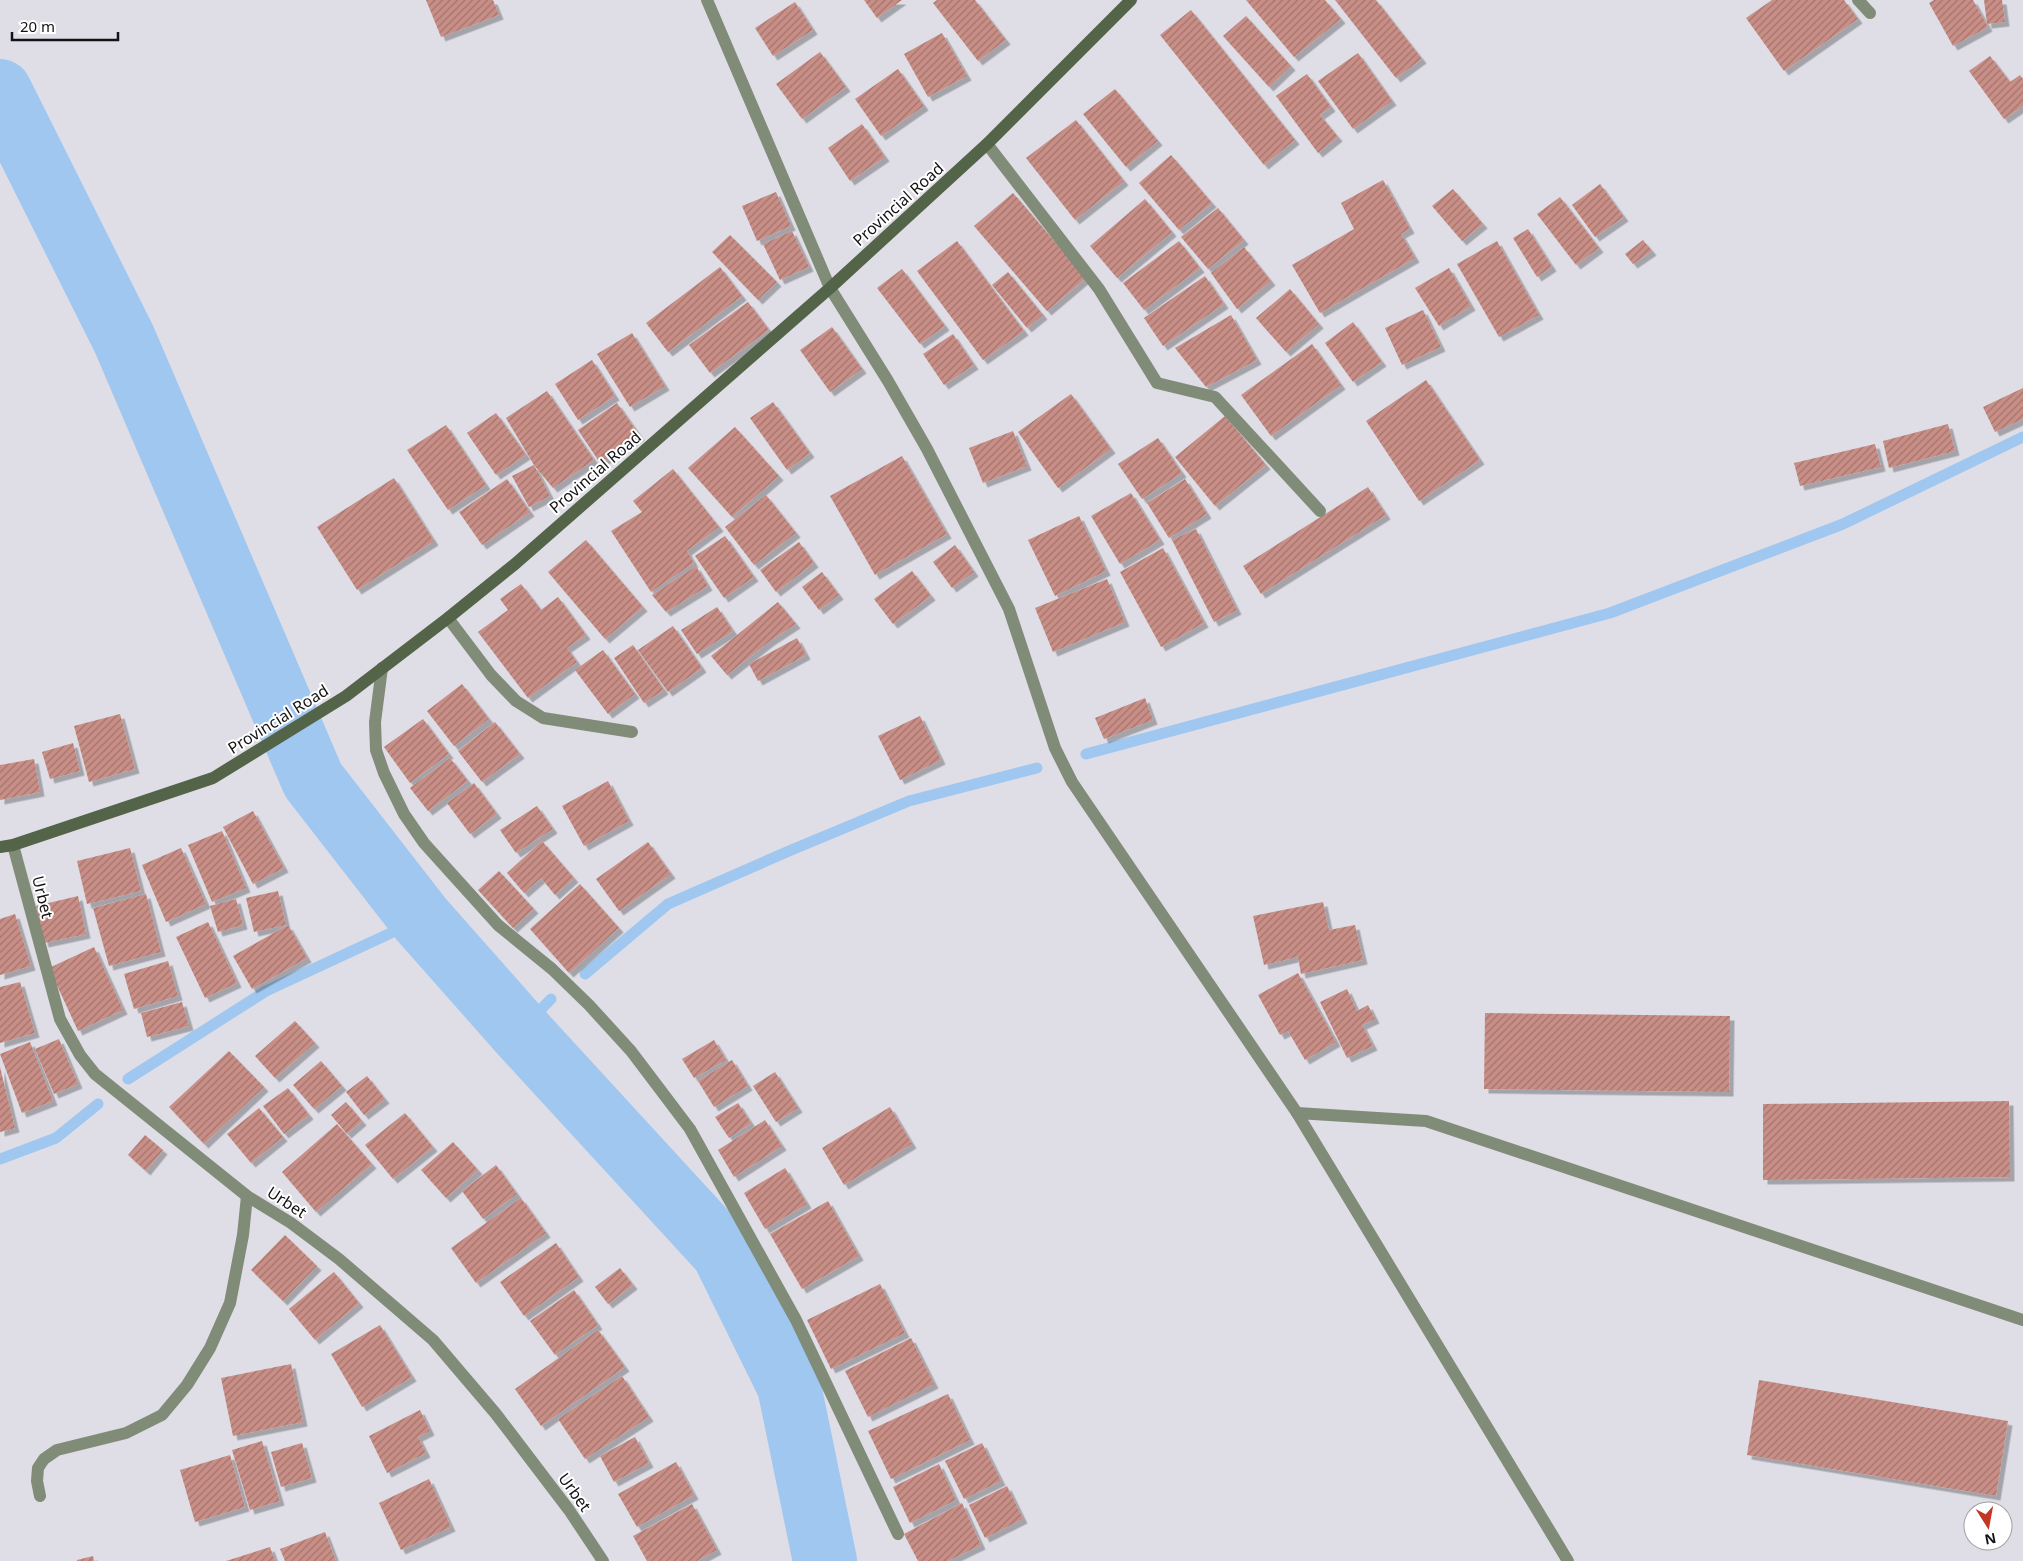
<svg xmlns="http://www.w3.org/2000/svg" width="2023" height="1561" viewBox="0 0 2023 1561" font-family="'Noto Sans',sans-serif">
  <style>
    .lines { fill: none; stroke-linecap: round; stroke-linejoin: round }
    .stream { stroke: #a0c7f0; stroke-width: 11 }
    .river { stroke: #a0c7f0; stroke-width: 64 }
    .building { fill: url(#building-hatch); filter: url(#shadow) }
    .lane { stroke: #808c78; stroke-width: 12 }
    .street { stroke: #808c78; stroke-width: 12 }
    .secondary { stroke: #536448; stroke-width: 12 }
    .labels { text-anchor: middle; dominant-baseline: central; stroke-width: 4; stroke-linejoin: round; paint-order: stroke }
    .street-label { font-size: 16px; fill: #131215; stroke: #fff }
  </style>
  <defs>
    <pattern id="building-hatch" width="6" height="6" patternUnits="userSpaceOnUse" patternTransform="scale(1.25)"><rect width="6" height="6" fill="#c98f87"/><path d="M-1 1l2-2M0 6l6-6M5 7l2-2" fill="none" stroke="#a2736d"/></pattern>
    <filter id="shadow"><feDropShadow dx="4.5" dy="4.5" stdDeviation="0" flood-color="#0004"/></filter>
  </defs>
  <rect width="100%" height="100%" fill="#dfdee6"/>
  <g class="lines">
    <g class="stream">
      <polyline points="1086,754 1610,613 1843,524 2023,437"/>
      <polyline points="585,974 668,904 789,851 909,801 1037,768"/>
      <polyline points="520,1031 551,999"/>
      <polyline points="128,1079 266,991 421,919"/>
      <polyline points="0,1159 56,1138 98,1104"/>
    </g>
    <polyline class="river" points="0,91 124,339 313,780 421,919 520,1031 723,1252 789,1386 825,1561"/>
  </g>
  <g class="building">
    <polygon points="426,0 493,0 499,15 441,37"/>
    <polygon points="864,0 902,0 877,18"/>
    <polygon points="937,0 975,0 1006,40 978,61 933,3"/>
    <polygon points="1246,0 1325,0 1341,19 1294,57"/>
    <polygon points="1335,0 1376,0 1422,59 1396,78"/>
    <polygon points="1772,0 1844,0 1858,19 1784,71 1746,18"/>
    <polygon points="1934,0 1973,0 1988,27 1953,46 1929,3"/>
    <polygon points="1984,0 2002,0 2005,22 1987,24"/>
    <polygon points="795,2 813,30 773,56 755,28"/>
    <polygon points="1191,10 1295,140 1264,165 1160,35"/>
    <polygon points="1246,16 1291,66 1269,87 1223,36"/>
    <polygon points="942,33 967,76 928,97 904,54"/>
    <polygon points="820,52 846,87 802,119 776,84"/>
    <polygon points="1358,53 1392,101 1353,129 1318,81"/>
    <polygon points="1990,56 2010,82 2020,75 2023,79 2023,106 2004,119 1969,71"/>
    <polygon points="898,69 924,106 881,136 855,99"/>
    <polygon points="1307,74 1331,107 1320,115 1338,137 1318,153 1276,96"/>
    <polygon points="1115,89 1158,141 1126,167 1083,114"/>
    <polygon points="1076,120 1124,181 1075,220 1026,158"/>
    <polygon points="862,124 885,157 850,181 828,148"/>
    <polygon points="1171,155 1212,203 1179,230 1139,183"/>
    <polygon points="1383,180 1410,229 1401,234 1415,258 1320,313 1292,265 1354,229 1341,203"/>
    <polygon points="1600,184 1624,217 1595,237 1572,205"/>
    <polygon points="1453,189 1483,224 1462,241 1432,206"/>
    <polygon points="776,192 791,226 757,241 742,206"/>
    <polygon points="1013,193 1086,278 1047,311 974,226"/>
    <polygon points="1560,197 1599,248 1576,265 1537,214"/>
    <polygon points="1145,199 1172,232 1117,278 1090,246"/>
    <polygon points="1218,208 1244,240 1208,269 1181,237"/>
    <polygon points="1528,229 1552,267 1537,277 1513,238"/>
    <polygon points="792,231 809,267 780,280 763,244"/>
    <polygon points="730,235 777,282 758,300 712,252"/>
    <polygon points="1643,240 1652,251 1633,264 1625,254"/>
    <polygon points="957,241 1024,331 983,360 917,271"/>
    <polygon points="1179,241 1200,268 1144,310 1123,283"/>
    <polygon points="1497,241 1539,315 1499,337 1457,264"/>
    <polygon points="1244,247 1271,281 1237,309 1211,273"/>
    <polygon points="720,267 742,296 668,352 646,323"/>
    <polygon points="1449,268 1471,306 1439,326 1415,288"/>
    <polygon points="902,269 945,326 920,344 877,288"/>
    <polygon points="1008,272 1043,315 1027,328 992,285"/>
    <polygon points="1205,276 1224,304 1163,346 1144,318"/>
    <polygon points="1290,289 1319,324 1286,352 1256,318"/>
    <polygon points="748,302 769,330 710,373 689,345"/>
    <polygon points="1423,310 1441,347 1402,365 1385,328"/>
    <polygon points="1231,315 1257,360 1206,387 1175,348"/>
    <polygon points="1353,322 1382,362 1353,382 1325,343"/>
    <polygon points="832,327 862,369 830,392 800,350"/>
    <polygon points="632,333 665,386 630,407 597,354"/>
    <polygon points="953,334 974,365 944,385 923,354"/>
    <polygon points="1312,344 1341,385 1271,436 1241,395"/>
    <polygon points="592,360 615,396 578,420 555,384"/>
    <polygon points="1426,380 1480,460 1419,501 1366,421"/>
    <polygon points="2023,388 2023,419 1995,432 1983,407"/>
    <polygon points="547,391 594,460 553,488 534,465 506,418"/>
    <polygon points="1071,394 1111,449 1058,488 1018,432"/>
    <polygon points="773,402 810,453 787,470 750,418"/>
    <polygon points="617,403 640,436 600,463 578,430"/>
    <polygon points="496,413 526,455 496,475 467,433"/>
    <polygon points="1225,416 1266,465 1215,506 1175,457"/>
    <polygon points="1948,424 1955,451 1889,468 1883,441"/>
    <polygon points="446,425 486,485 448,510 407,450"/>
    <polygon points="735,427 779,476 732,517 688,468"/>
    <polygon points="1013,431 1027,466 983,483 969,448"/>
    <polygon points="1158,438 1182,473 1142,499 1118,464"/>
    <polygon points="1875,444 1881,467 1800,486 1794,463"/>
    <polygon points="902,456 947,534 875,575 830,496"/>
    <polygon points="534,465 550,496 529,507 512,476"/>
    <polygon points="673,469 719,527 687,551 694,563 651,592 611,531 642,512 633,501"/>
    <polygon points="394,478 434,541 357,590 317,527"/>
    <polygon points="507,479 530,512 482,545 459,512"/>
    <polygon points="1185,479 1207,514 1169,538 1147,503"/>
    <polygon points="1368,487 1386,515 1261,594 1243,566"/>
    <polygon points="1131,493 1160,540 1120,564 1091,516"/>
    <polygon points="766,495 796,533 754,565 725,527"/>
    <polygon points="1079,516 1106,571 1055,596 1028,540"/>
    <polygon points="1196,529 1237,610 1214,622 1172,540"/>
    <polygon points="725,536 754,577 724,598 695,556"/>
    <polygon points="586,540 643,607 605,639 548,572"/>
    <polygon points="799,542 814,563 776,592 760,570"/>
    <polygon points="955,545 974,572 952,588 933,562"/>
    <polygon points="1163,548 1204,623 1161,647 1120,572"/>
    <polygon points="696,566 708,586 666,612 652,595"/>
    <polygon points="912,571 931,596 893,624 874,599"/>
    <polygon points="822,572 839,595 819,610 802,587"/>
    <polygon points="1107,579 1125,622 1053,652 1035,608"/>
    <polygon points="521,584 541,610 558,597 586,635 567,648 577,662 528,698 478,632 508,610 500,599"/>
    <polygon points="778,602 796,624 770,641 727,675 711,656"/>
    <polygon points="717,607 733,631 697,654 681,630"/>
    <polygon points="673,626 702,668 668,692 638,650"/>
    <polygon points="797,638 806,655 758,681 749,664"/>
    <polygon points="633,645 664,690 644,703 614,658"/>
    <polygon points="603,650 635,694 608,714 575,670"/>
    <polygon points="462,684 489,719 454,746 427,711"/>
    <polygon points="1145,698 1153,720 1104,739 1095,718"/>
    <polygon points="120,714 135,769 89,782 74,726"/>
    <polygon points="920,716 941,760 900,780 878,736"/>
    <polygon points="423,719 449,754 410,783 384,747"/>
    <polygon points="495,722 520,754 482,782 458,751"/>
    <polygon points="73,743 80,771 50,779 42,752"/>
    <polygon points="450,758 468,781 428,811 410,788"/>
    <polygon points="34,759 40,792 0,800 0,765"/>
    <polygon points="608,781 629,821 584,846 562,806"/>
    <polygon points="474,783 497,814 470,834 447,803"/>
    <polygon points="537,806 553,829 516,853 500,830"/>
    <polygon points="253,811 284,868 253,884 223,827"/>
    <polygon points="222,831 246,888 212,902 188,845"/>
    <polygon points="542,841 574,878 555,895 541,878 524,893 507,873"/>
    <polygon points="648,842 671,874 619,911 596,879"/>
    <polygon points="130,848 141,891 87,904 77,861"/>
    <polygon points="181,848 206,904 166,922 142,865"/>
    <polygon points="499,871 534,909 513,928 478,890"/>
    <polygon points="580,884 619,928 569,973 530,929"/>
    <polygon points="278,891 286,925 254,932 246,898"/>
    <polygon points="146,894 161,952 109,966 93,908"/>
    <polygon points="78,896 86,934 44,943 36,906"/>
    <polygon points="236,899 243,925 218,932 210,906"/>
    <polygon points="1323,902 1329,930 1355,925 1363,960 1301,974 1298,957 1264,965 1253,916"/>
    <polygon points="15,914 31,966 0,975 0,919"/>
    <polygon points="208,922 237,983 205,998 176,937"/>
    <polygon points="288,925 307,958 252,989 233,956"/>
    <polygon points="94,947 123,1010 78,1031 49,968"/>
    <polygon points="168,961 178,996 134,1009 124,974"/>
    <polygon points="1298,973 1336,1042 1305,1060 1288,1031 1280,1035 1258,995"/>
    <polygon points="20,982 35,1033 0,1043 0,987"/>
    <polygon points="1347,989 1357,1011 1368,1005 1375,1019 1362,1025 1373,1046 1347,1058 1320,1002"/>
    <polygon points="182,1002 189,1026 147,1037 141,1013"/>
    <polygon points="1485,1013 1730,1016 1729,1092 1484,1089"/>
    <polygon points="295,1021 315,1043 275,1078 255,1056"/>
    <polygon points="59,1039 78,1084 54,1094 35,1049"/>
    <polygon points="714,1040 726,1060 694,1078 682,1059"/>
    <polygon points="30,1042 53,1101 22,1113 0,1054"/>
    <polygon points="229,1051 264,1087 204,1144 169,1107"/>
    <polygon points="732,1060 748,1086 714,1107 698,1081"/>
    <polygon points="321,1061 342,1086 314,1109 293,1085"/>
    <polygon points="0,1067 15,1128 0,1132"/>
    <polygon points="775,1072 798,1108 776,1122 753,1086"/>
    <polygon points="367,1076 385,1099 364,1115 346,1092"/>
    <polygon points="288,1088 309,1115 284,1134 263,1106"/>
    <polygon points="2009,1101 2010,1177 1763,1180 1763,1104"/>
    <polygon points="346,1102 362,1121 347,1134 331,1115"/>
    <polygon points="738,1103 751,1123 729,1138 715,1117"/>
    <polygon points="890,1107 912,1144 844,1185 822,1148"/>
    <polygon points="259,1108 283,1137 251,1163 227,1134"/>
    <polygon points="405,1113 433,1147 393,1179 365,1145"/>
    <polygon points="765,1120 782,1146 734,1177 718,1150"/>
    <polygon points="337,1124 372,1164 316,1212 282,1172"/>
    <polygon points="145,1135 163,1150 146,1171 128,1155"/>
    <polygon points="453,1142 478,1170 446,1198 421,1170"/>
    <polygon points="496,1165 517,1194 483,1219 462,1191"/>
    <polygon points="785,1168 807,1204 765,1229 744,1193"/>
    <polygon points="521,1198 546,1233 476,1283 451,1248"/>
    <polygon points="828,1201 859,1256 802,1289 770,1234"/>
    <polygon points="285,1235 317,1266 283,1301 251,1270"/>
    <polygon points="556,1243 579,1277 524,1316 500,1282"/>
    <polygon points="620,1268 633,1285 608,1304 595,1287"/>
    <polygon points="334,1272 359,1303 315,1340 289,1309"/>
    <polygon points="880,1284 905,1333 831,1369 807,1320"/>
    <polygon points="574,1290 598,1325 555,1355 530,1321"/>
    <polygon points="380,1325 412,1377 362,1407 331,1354"/>
    <polygon points="598,1330 625,1367 541,1426 515,1389"/>
    <polygon points="911,1338 934,1384 868,1417 845,1371"/>
    <polygon points="291,1364 303,1422 233,1436 221,1378"/>
    <polygon points="622,1376 649,1417 585,1459 558,1419"/>
    <polygon points="1759,1380 2008,1421 1996,1496 1747,1455"/>
    <polygon points="948,1394 970,1440 891,1479 868,1431"/>
    <polygon points="420,1410 430,1431 418,1437 426,1453 387,1473 369,1436"/>
    <polygon points="635,1437 649,1463 614,1482 600,1456"/>
    <polygon points="262,1441 280,1501 250,1510 232,1450"/>
    <polygon points="302,1443 312,1478 281,1487 271,1452"/>
    <polygon points="982,1443 1001,1481 964,1499 945,1461"/>
    <polygon points="230,1455 245,1507 195,1522 180,1470"/>
    <polygon points="676,1462 694,1495 637,1527 618,1494"/>
    <polygon points="939,1464 956,1500 910,1523 893,1487"/>
    <polygon points="429,1479 451,1527 401,1550 379,1503"/>
    <polygon points="1007,1486 1023,1519 985,1538 969,1505"/>
    <polygon points="962,1503 981,1545 948,1561 918,1561 904,1534"/>
    <polygon points="692,1504 717,1550 697,1561 647,1561 633,1536"/>
    <polygon points="325,1532 336,1561 285,1561 280,1549"/>
    <polygon points="270,1547 275,1561 226,1561"/>
    <polygon points="93,1556 94,1561 77,1561 77,1560"/>
  </g>
  <g class="lines">
    <g class="lane">
      <polyline points="448,618 491,675 516,701 543,718 632,732"/>
      <polyline points="40,1496 37,1481 38,1468 44,1459 57,1450 126,1433 162,1415 187,1385 210,1348 230,1303 243,1235 247,1196"/>
      <polyline points="1568,1561 1297,1113 1426,1121 2023,1320"/>
    </g>
    <g class="street">
      <polyline points="707,0 830,288 888,381 927,449 1009,609 1055,748 1072,782 1297,1113"/>
      <polyline points="1858,0 1870,13"/>
      <polyline points="987,144 1099,289 1157,383 1215,397 1320,511"/>
      <polyline points="382,668 375,722 376,750 384,773 404,814 424,843 498,925 552,969 589,1005 631,1051 690,1129 796,1320 898,1534"/>
      <polyline points="13,845 60,1019 80,1055 95,1074 247,1196 291,1223 339,1259 433,1340 496,1414 569,1510 603,1561"/>
    </g>
    <polyline class="secondary" points="0,847 13,845 213,778 346,696 448,618 515,564 830,288 987,144 1131,0"/>
  </g>
  <g class="labels">
    <g class="street-label">
      <text transform="translate(898 204) rotate(-42)">Provincial Road</text>
      <text transform="translate(595 472) rotate(-41)">Provincial Road</text>
      <text transform="translate(278 719) rotate(-32)">Provincial Road</text>
      <text transform="translate(43 897) rotate(76)">Urbet</text>
      <text transform="translate(287 1202) rotate(33)">Urbet</text>
      <text transform="translate(575 1492) rotate(54)">Urbet</text>
    </g>
  </g>
  <g transform="translate(1988 1526) rotate(169)"><circle r="24" fill="#ffffff" stroke="#a1a0a1"/>
  <path d="M0-4L9 19L0 12L-9 19Z" fill="#c33723"/>
  <text y="-8" font-size="14" font-weight="bold" text-anchor="middle" fill="#131215">N</text>
  </g>
  <path d="M12 32v8h106v-8" fill="none" stroke="#131215" stroke-width="2.5"/>
  <text x="20" y="32" font-size="15" fill="#131215" stroke="#ffffff" stroke-width="4" paint-order="stroke">20 m</text>
</svg>
